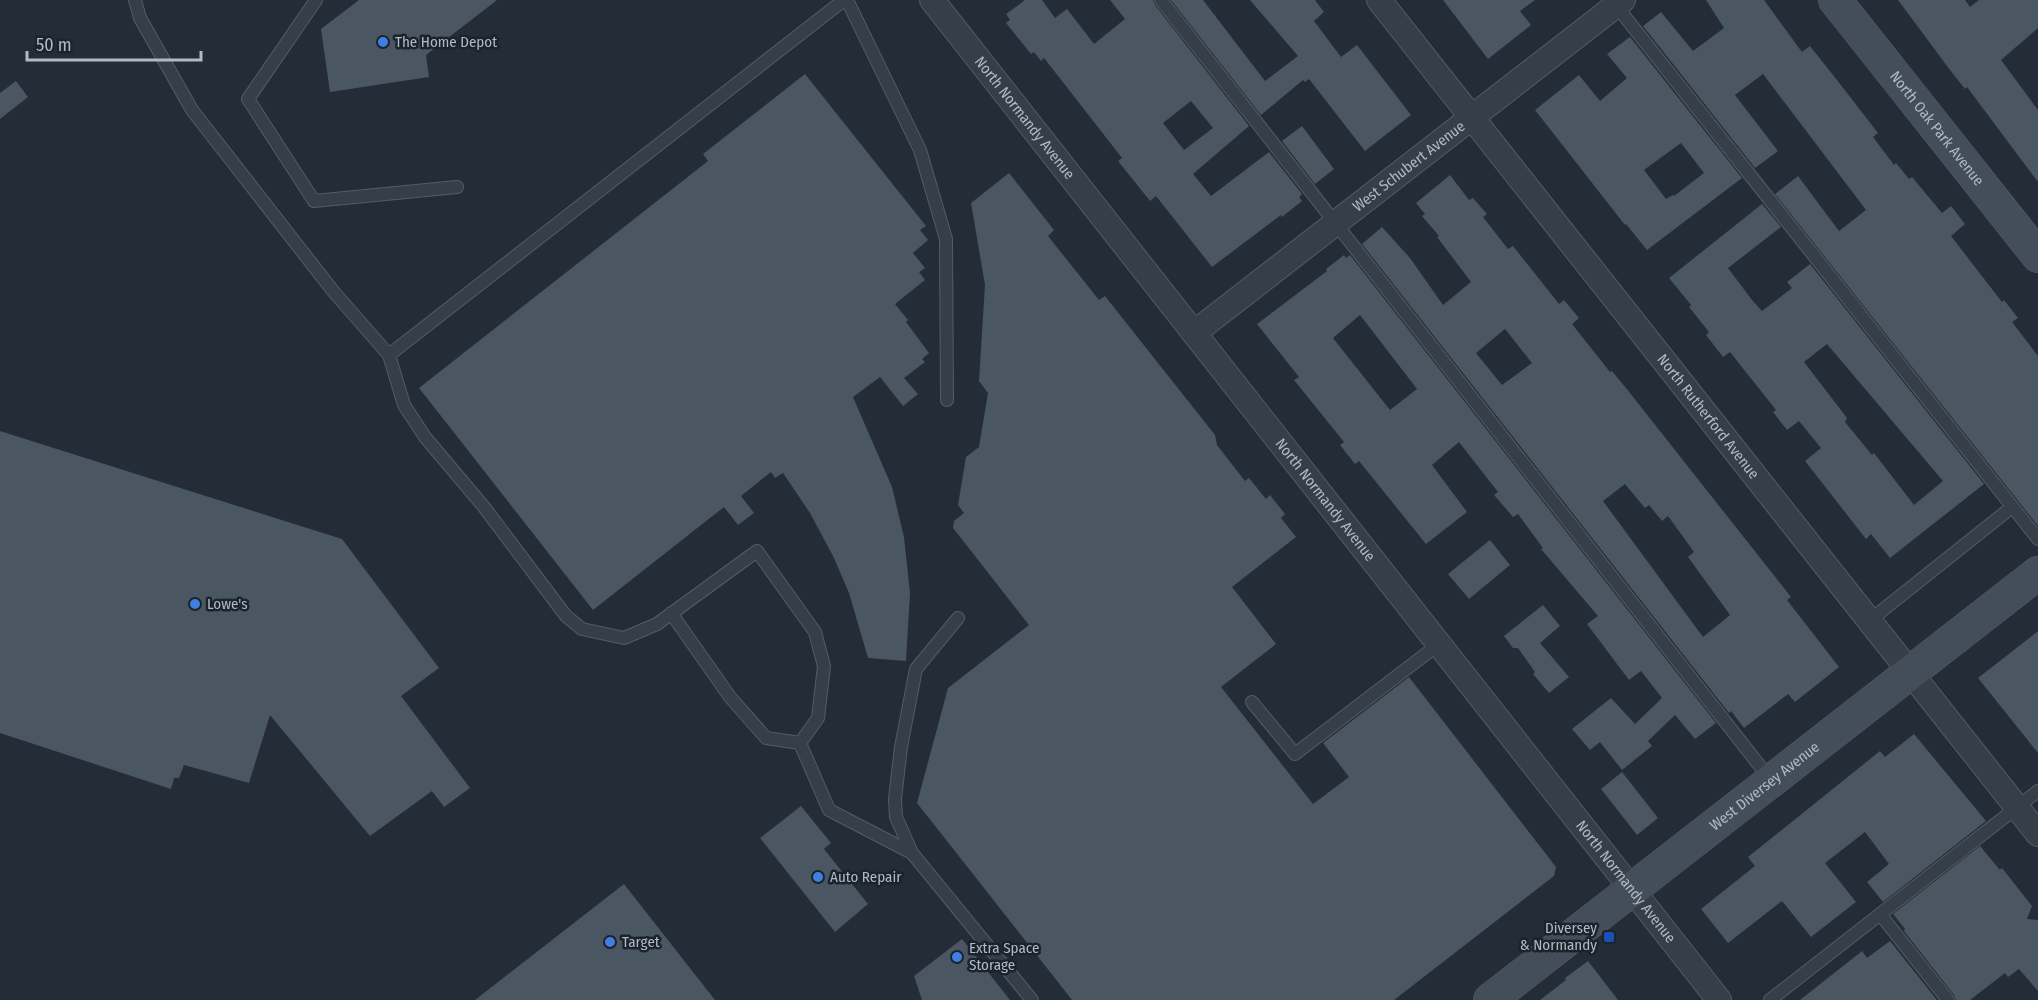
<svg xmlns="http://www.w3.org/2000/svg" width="2038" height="1000" viewBox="0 0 2038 1000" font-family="'Fira Sans Condensed',sans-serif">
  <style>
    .building { fill: #4b5663; fill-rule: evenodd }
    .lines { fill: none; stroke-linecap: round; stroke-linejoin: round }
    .lane-casing { stroke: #545c66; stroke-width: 14 }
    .street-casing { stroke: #545c66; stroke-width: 26 }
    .secondary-casing { stroke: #545c66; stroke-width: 34 }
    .lane { stroke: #363e48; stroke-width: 12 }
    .street { stroke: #363e48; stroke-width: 24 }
    .secondary { stroke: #444e5b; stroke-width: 33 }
    .shop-dot { fill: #3f7fe0; stroke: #1b232c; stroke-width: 2 }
    .transit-dot { fill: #1a4fb4; stroke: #1b232c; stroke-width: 2 }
    .labels { text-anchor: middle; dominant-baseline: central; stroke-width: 5; stroke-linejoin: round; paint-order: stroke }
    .poi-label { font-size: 15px; fill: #b1b9c4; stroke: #1b232c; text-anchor: start }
    .street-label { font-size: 15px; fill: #b1b9c4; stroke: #1b232c }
  </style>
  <rect width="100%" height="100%" fill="#232c37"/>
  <g class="building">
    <polygon points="359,0 497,0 426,55 429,77 330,92 321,29"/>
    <path d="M1025,0H1042L1055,18L1067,9L1094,44L1125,19L1110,0H1153L1155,5L1249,126L1193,174L1211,196L1269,152L1302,194L1299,197L1302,201L1282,217L1281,215L1212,267L1156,196L1150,201L1118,161L1122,158L1044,58L1041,61L1034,52L1031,54L1006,23L1010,20L1006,14ZM1191,101L1213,128L1184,150L1163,123Z"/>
    <polygon points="1171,0 1203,0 1265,81 1298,56 1250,0 1315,0 1324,12 1314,21 1341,57 1357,45 1411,115 1365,151 1309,79 1305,82 1303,80 1261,115"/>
    <polygon points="1443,0 1535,0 1520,11 1531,25 1488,59"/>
    <polygon points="1706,0 1764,0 1802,52 1810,46 1844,89 1878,133 1873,137 1894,165 1896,163 1909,179 1912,177 1942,213 1951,206 1965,224 1951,236 2002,302 2004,300 2018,318 2012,322 2038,356 2038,526 1775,194 1798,176 1839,231 1866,210 1763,74 1735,95 1778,151 1755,168 1643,26 1661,12 1693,51 1724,28"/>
    <polygon points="1898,0 1965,0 1970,7 1979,0 2038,0 2038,28 2001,60 2038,110 2038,182 1967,87 1965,89 1950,70"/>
    <path d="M1630,37L1742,178L1647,250L1626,224L1625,225L1535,110L1579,75L1600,101L1627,78L1607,54ZM1681,143L1704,173L1674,196L1673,195L1666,199L1644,170Z"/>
    <polygon points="805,74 926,226 920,230 928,240 913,253 925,268 919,272 925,280 895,304 908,320 906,322 929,353 922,359 925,362 904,378 918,394 903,406 880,377 853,397 892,487 904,537 910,593 906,661 868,658 849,593 834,558 810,513 783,473 775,478 771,472 741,496 754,513 738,525 724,507 593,610 419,388 708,161 703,154"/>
    <polygon points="16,81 28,97 0,119 0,93"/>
    <polygon points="1302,126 1334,169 1315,184 1282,141"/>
    <polygon points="1009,173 1054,230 1048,236 1099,300 1105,296 1215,435 1217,445 1245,481 1249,478 1266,499 1270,495 1285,514 1281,518 1296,537 1232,587 1276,644 1221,687 1313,804 1349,777 1323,743 1409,677 1556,867 1554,876 1394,1000 1072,1000 917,803 948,688 1029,625 953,528 954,521 964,513 958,505 966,457 979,447 988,393 979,381 985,285 971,203"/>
    <path d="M1450,175L1469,200L1473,198L1487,214L1483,217L1508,249L1513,246L1559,304L1564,300L1579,318L1572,324L1610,372L1612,371L1626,388L1791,597L1787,600L1839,667L1795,702L1788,694L1744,728L1731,711L1729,713L1362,244L1382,227L1410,258L1443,305L1471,282L1437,237L1439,236L1422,216L1425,214L1416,203ZM1505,329L1532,363L1502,385L1476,353ZM1625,484L1645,508L1649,505L1662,521L1668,516L1694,552L1688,557L1730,615L1703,637L1603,501Z"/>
    <path d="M1762,204L1781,227L1728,268L1752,300L1762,311L1792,288L1787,282L1810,264L1984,484L1890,558L1871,534L1866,539L1805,461L1821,448L1799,421L1787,430L1773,412L1776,410L1730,352L1723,357L1706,335L1709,332L1689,307L1691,305L1669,278ZM1827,344L1943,481L1914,505L1874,453L1872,455L1845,422L1847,418L1804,362Z"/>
    <path d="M1344,255L1346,258L1350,255L1716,723L1695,739L1675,715L1648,741L1652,746L1622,770L1600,742L1590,750L1572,729L1611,698L1635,724L1662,698L1641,671L1629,680L1587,624L1598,616L1541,549L1543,548L1518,514L1513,517L1494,495L1498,492L1459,442L1432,465L1467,512L1426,544L1359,461L1355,464L1340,445L1344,442L1294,380L1299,377L1257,324L1327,271L1326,269ZM1360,315L1417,389L1390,410L1333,338Z"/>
    <polygon points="0,431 342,539 439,668 401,696 470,788 444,807 432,791 370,836 270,715 249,783 184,765 179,778 174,778 171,789 0,733"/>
    <polygon points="1490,540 1510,565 1469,599 1448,574"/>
    <polygon points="1543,605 1560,626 1540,643 1569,677 1549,693 1533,674 1535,672 1518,648 1513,648 1504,636"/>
    <polygon points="2038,631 2038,753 1978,678"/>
    <polygon points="1914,734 1986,821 1883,902 1867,882 1889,864 1865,832 1825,863 1856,902 1811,937 1782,901 1728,943 1701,909 1755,866 1748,857 1880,751 1885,757"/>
    <polygon points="1622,772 1658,818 1637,835 1601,789"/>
    <polygon points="801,806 831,843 824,849 868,904 835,932 760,838"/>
    <polygon points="1980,846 2000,870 2002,868 2032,906 2027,919 2038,920 2038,991 2019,969 2008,977 2005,973 1970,1000 1956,1000 1954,995 1904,931 1905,929 1893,914"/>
    <polygon points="624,884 715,1000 475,1000"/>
    <polygon points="962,939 1010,1000 922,1000 914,976"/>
    <polygon points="1890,941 1937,1000 1800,1000 1862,951 1867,958"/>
    <polygon points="1588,961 1618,1000 1540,1000 1566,980 1565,978"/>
  </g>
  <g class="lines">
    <defs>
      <g id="lane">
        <polyline points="135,0 140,18 192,110 333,291 389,355 404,405 425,437 484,507 566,616 582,629 624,638 657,624 757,551 815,632 824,666 818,718 800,743 766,738 730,697 671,613"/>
        <polyline points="316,0 248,99 314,201 457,187"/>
        <polyline points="847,0 920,150 946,239 947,400"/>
        <polyline points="1161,0 1770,779"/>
        <polyline points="1614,3 2038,539"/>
        <polyline points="389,355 844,0"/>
        <polyline points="958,618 916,669 901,747 895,799 896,817 912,853 1032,1000"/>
        <polyline points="1869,621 2012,507"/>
        <polyline points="1252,702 1295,754 1439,644"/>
        <polyline points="800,743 829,810 912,853"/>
        <polyline points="1880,914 1948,1000"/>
        <polyline points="1770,1000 2038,791"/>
      </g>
      <g id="street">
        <path id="s1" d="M932,0L1719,1000"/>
        <path id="s2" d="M1379,0L2038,834"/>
        <path id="s3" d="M1194,333L1623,0"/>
      </g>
      <g id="secondary">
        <path id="s4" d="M1835,0L2038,256"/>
        <path id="s5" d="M1490,1000L2038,573"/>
      </g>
    </defs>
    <use href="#lane" class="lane-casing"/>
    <use href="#street" class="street-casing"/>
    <use href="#secondary" class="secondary-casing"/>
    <use href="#lane" class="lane"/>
    <use href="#street" class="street"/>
    <use href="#secondary" class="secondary"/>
  </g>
  <g class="shop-dot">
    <circle cx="383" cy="42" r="6"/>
    <circle cx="195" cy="604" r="6"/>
    <circle cx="818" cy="877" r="6"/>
    <circle cx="610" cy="942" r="6"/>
    <circle cx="957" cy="957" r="6"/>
  </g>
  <rect class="transit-dot" x="1603" y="931" width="12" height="12" rx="3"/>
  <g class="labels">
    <g class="poi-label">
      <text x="395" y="42">The Home Depot</text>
      <text x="207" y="604">Lowe's</text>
      <text x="830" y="877">Auto Repair</text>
      <text x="1597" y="928" text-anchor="end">Diversey<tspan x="1597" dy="17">&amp; Normandy</tspan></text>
      <text x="622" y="942">Target</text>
      <text x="969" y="948">Extra Space<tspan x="969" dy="17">Storage</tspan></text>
    </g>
    <g class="street-label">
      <text stroke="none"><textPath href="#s1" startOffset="150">North Normandy Avenue</textPath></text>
      <text stroke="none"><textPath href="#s4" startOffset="164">North Oak Park Avenue</textPath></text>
      <text stroke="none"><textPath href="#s3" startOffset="272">West Schubert Avenue</textPath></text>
      <text stroke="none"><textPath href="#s2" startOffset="531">North Rutherford Avenue</textPath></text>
      <text stroke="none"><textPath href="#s1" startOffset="636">North Normandy Avenue</textPath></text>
      <text stroke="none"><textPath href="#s5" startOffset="348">West Diversey Avenue</textPath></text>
      <text stroke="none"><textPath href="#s1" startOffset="1122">North Normandy Avenue</textPath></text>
    </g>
  </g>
  <path d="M27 51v9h174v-9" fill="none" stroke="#b1b9c4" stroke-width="3"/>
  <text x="36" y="51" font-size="18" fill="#b1b9c4" stroke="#1b232c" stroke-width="4.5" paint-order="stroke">50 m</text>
</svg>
